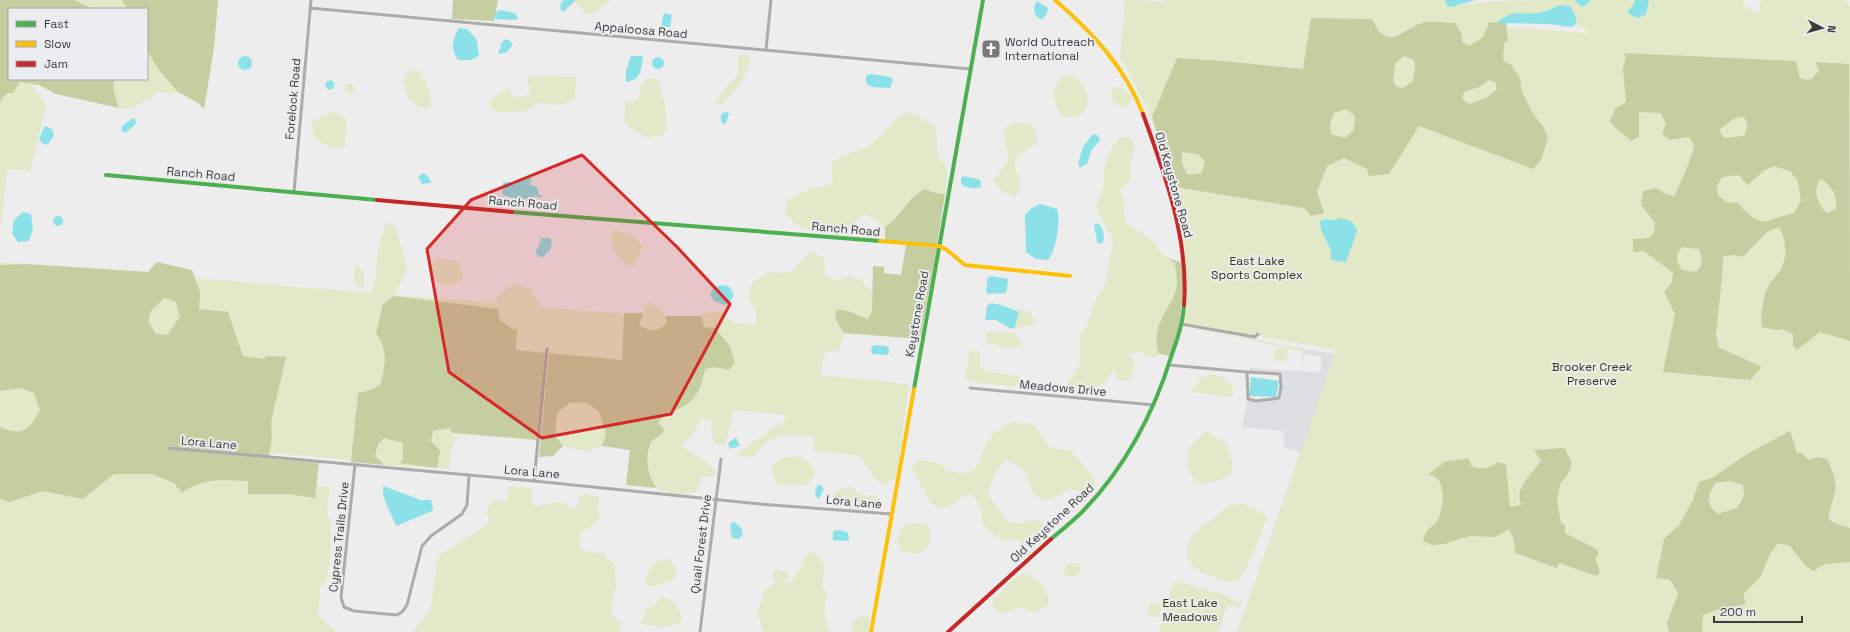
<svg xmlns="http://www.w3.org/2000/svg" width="1850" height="632" viewBox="0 0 1850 632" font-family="'Space Grotesk',sans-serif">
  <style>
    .built { fill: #dcdee2; fill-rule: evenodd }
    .green { fill: #e1e9c8; fill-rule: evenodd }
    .forest { fill: #c5cea0; fill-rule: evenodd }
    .water { fill: #8ae2e8 }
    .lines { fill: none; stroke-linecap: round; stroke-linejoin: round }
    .street { stroke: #acabab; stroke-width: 3 }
    .fast { stroke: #4caf50; stroke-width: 4 }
    .slow { stroke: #ffc107; stroke-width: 4 }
    .jam { stroke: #c62828; stroke-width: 4 }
    .marked { fill: #d62828; fill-opacity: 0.2; stroke: #d62828; stroke-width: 3; stroke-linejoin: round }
    .labels { text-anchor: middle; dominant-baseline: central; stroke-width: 4; stroke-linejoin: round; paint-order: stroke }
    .street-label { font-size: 12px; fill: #3b3b3c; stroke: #ecedef }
    .poi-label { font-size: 12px; fill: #3b3b3c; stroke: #ecedef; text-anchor: start }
    .park-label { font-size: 12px; fill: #313814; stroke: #ecedef }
  </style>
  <rect width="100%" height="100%" fill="#ededee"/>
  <path class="built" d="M1312,350L1335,354L1303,452L1285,448L1283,431L1242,427L1247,401L1257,402L1280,398L1283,387L1281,373L1249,371V368L1301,371L1303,351ZM1304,354L1322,357L1320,373L1301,371Z"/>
  <g class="green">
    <path d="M0,0H219L207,96L156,92L154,96L129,109L119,108L113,89L31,84L46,105L30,171L7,169L0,235ZM9,9H147V79H9Z"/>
    <polygon points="576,0 611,0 592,14 583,13 581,7 574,2"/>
    <path d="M1125,0L1167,2L1166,0H1446L1445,3L1452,7C1477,0 1545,0 1575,0L1577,3L1590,2V0H1635L1633,5L1646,14L1649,0H1743L1744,5L1754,12H1758L1762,0H1845L1850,7V632H1237L1336,350L1183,323L1185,252L1172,198L1176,187L1173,186L1148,109L1120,57ZM1560,5L1570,6L1577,19L1574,26L1578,25L1586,29L1587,33L1488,26L1487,23H1496C1515,7 1522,17 1542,12C1548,11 1554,7 1560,5ZM1325,219L1354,224L1356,230L1345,262C1341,259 1335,256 1332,252C1326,245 1319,230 1321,221Z"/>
    <path d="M744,54L749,57C754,72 731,94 721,105H718L716,102L725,89L738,75V57Z"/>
    <path d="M418,69C425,81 433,93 430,107L422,108L408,99L404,80L409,71Z"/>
    <path d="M1063,75C1067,76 1073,76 1076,78C1089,87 1094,114 1074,117C1070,118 1065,116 1061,115C1052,99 1051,90 1063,75Z"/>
    <polygon points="538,76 576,77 575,99 560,105 539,103 522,112 497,112 490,107 490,100 509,88 514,97 531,94 527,78"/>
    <polygon points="648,78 658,79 665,106 667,130 659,136 648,138 629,127 624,121 626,101 633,102 639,99 641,84"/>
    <circle cx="350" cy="89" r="5"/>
    <polygon points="1119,87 1132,95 1130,103 1123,107 1117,106 1111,97 1113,88"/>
    <path d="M334,111L346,119L345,147C334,150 324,144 315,138L312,122Z"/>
    <path d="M905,113L916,114L936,128L938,156L947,168V183L945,194L935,193L902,208L892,223L885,227L865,213L838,237L822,232L810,231L797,225L785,213L787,201C801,191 811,188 828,186L833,181L831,165C842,153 857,153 870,145C883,136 890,121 905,113Z"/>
    <path d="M1013,122L1032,125L1038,136L1036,144L1016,156C1015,159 1014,163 1015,166C1016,179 1027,182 1015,196L1003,193L993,180L1008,161V155L1003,130Z"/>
    <path d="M1120,137L1131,138C1139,152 1131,154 1130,166C1130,172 1132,178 1128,183C1127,185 1123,187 1120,188L1122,198L1125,200L1124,216L1128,224L1153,241L1162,254L1175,263C1175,270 1179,283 1176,290C1167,315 1150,325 1159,354L1153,358L1138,352L1127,354L1134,360L1133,372L1129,381C1115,380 1118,381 1114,369C1104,389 1088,393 1066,391V387L1074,372L1080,363V336L1089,321L1095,300L1104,288L1113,240L1096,208L1104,184V170L1109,153Z"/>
    <path d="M388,222L396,228L407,268L395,295L497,303L496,298L512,284L530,288L539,303L538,307L642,315L648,302L662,310L665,317L702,320L701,316L702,314L721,311L733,323L756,325V311L749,298L751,284L767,273L791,272L810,252L825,258V277L839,280L848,276L858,278L872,292V310L868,319L851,312L835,319L844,333L839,351H830V347L822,362L821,375L909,384L897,475L892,480L884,484C870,478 869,466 858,455L813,451L814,437C801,435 782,432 770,440C763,445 757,453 751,458L737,454L784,421L788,415L734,410L725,445L716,444L712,435L711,419L701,418L696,430L681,447L707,462L717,473L713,476L701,477L697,492C686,495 666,495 657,488C647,482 646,452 651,443C653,439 659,436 663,433L658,423L667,412L679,408L634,401L602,446L591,451L579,450L563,446L559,441L454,428L453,433L456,439L451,448L449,469L385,465L383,463L263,452L258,494H287L303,497L307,485L330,487L327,514L331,521V550L326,582L320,588L318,615L336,632H0V262L372,293C379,268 374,244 388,222Z"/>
    <path d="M616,230L632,235L643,246L635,264L629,268C619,258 609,249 611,234Z"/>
    <polygon points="437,258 459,262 463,278 452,286 443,285 433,280 430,267"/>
    <path d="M358,265L364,273V287L362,288C353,285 353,274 355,266Z"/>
    <polygon points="1021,309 1031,313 1035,321 1033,325 1012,329 1015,327 1019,312 1015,310"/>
    <polygon points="1182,326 1312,350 1303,351"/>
    <path d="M986,332L1016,333L1022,346C1010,350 999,346 987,343Z"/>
    <circle cx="1281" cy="355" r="7"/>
    <path d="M976,349L980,354V367L989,372L1021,376L1020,383L1014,387C999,384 979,385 965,379L969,352Z"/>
    <polygon points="1211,374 1222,377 1233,386 1233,397 1190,392 1197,385 1198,380"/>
    <path d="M1012,422L1033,424C1048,442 1043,451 1071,450L1095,480L1094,489L1089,494L1070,489C1065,491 1056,498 1051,499C1032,504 1031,483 1026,474C1021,466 1014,462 1006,460C996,468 992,479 988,492L996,507L1009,522L1022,524L1032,519L1042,522L1044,531L1041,538L1025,545L1015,539C998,544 994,533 982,524V511L973,495H965L953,504L943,508L932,504L911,467L919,460L940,463L947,471L964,474L977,468C984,446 989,431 1012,422Z"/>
    <path d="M1206,432L1226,443L1233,464L1230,474C1218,481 1209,485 1195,482C1182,460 1185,447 1206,432Z"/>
    <polygon points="799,456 810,463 815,472 811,482 805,485 778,485 774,477 772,465 783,458"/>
    <path d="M508,486L532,488L531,502L533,506C543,507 548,502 558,502C564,503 570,507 576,509L580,494L599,496L597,513L600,514L596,523L581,532L579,544L583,551L606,554V559L614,563L616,584L611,612L613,618L622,622L620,632H412L430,611L436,572L435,562L440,555L487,525L489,519L486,513L489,506L495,500L501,502L507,501Z"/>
    <path d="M851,487L859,494L876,496L881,502C874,511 856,510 845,507C841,505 836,501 832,498C836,489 843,488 851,487Z"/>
    <polygon points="1241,503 1264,514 1267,517 1253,553 1239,580 1229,582 1202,573 1191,564 1186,552 1192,535 1229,506"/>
    <path d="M909,523L928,524C935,546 923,561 900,550L897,538L903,527Z"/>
    <path d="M808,553H815L824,565L822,588L828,593C822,608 825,617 829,632H763L757,613L765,590L777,582L773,580V572L776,569L788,572V578L783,581L792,582Z"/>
    <path d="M665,558L676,567L675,578C667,582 658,587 648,586L645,579L653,565Z"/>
    <polygon points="1071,563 1079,563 1081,571 1071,578 1063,574 1065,567"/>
    <path d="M1024,573C1036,576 1047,588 1049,601L1046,608L1032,612C1016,603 1017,611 1001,614C995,610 992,607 993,599L1003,591L1011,581Z"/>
    <polygon points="1174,581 1229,596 1229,599 1242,603 1240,608 1227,605 1219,632 1159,632"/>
    <path d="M662,596C675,601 679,607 682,620L679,624L662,627L641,624L646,609L655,605Z"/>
    <polygon points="1151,602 1162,606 1158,618 1147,614"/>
    <polygon points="859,617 869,617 869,632 851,632 852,623"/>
  </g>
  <g class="forest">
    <polygon points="0,0 75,0 92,9 9,9 9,79 115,79 113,89 119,108 56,94 39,85 20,82 13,93 8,93 2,98 0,104"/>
    <polygon points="122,0 218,0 214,47 204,109 198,103 178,92 159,70 147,51 147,9 128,9"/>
    <polygon points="453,0 498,0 494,21 452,19"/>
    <path d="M1311,18L1372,19C1388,56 1405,25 1426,22C1436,21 1446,23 1455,23L1462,35V42L1469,46L1482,38L1488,26L1487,22L1506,23L1508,40L1504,43L1503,60L1511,65L1520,78L1522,92L1532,112L1544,128L1548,138L1541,160L1533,169L1419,126L1389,174L1369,176L1367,169L1344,158L1327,166L1317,192L1324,213L1311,216L1304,208L1176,187L1152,117L1177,58L1223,61L1303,69ZM1404,56L1414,60L1415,69L1413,81L1403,88L1397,87L1393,82L1395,64ZM1489,80L1495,82L1497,89L1486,98L1469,104L1462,99L1464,92L1479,87ZM1346,109L1355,116L1354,130L1345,138L1331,134L1330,124L1334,113ZM1182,152L1198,154L1205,161L1202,173L1190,175L1186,173L1182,163Z"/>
    <path d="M1624,53L1796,61L1800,78L1806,80L1812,79L1819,70L1815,62L1849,64L1850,341L1820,332L1797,350L1793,346V334L1782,329L1776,330L1762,327C1760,317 1763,296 1768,287C1771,280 1778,275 1781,269C1788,256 1786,239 1779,227L1767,232L1743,257L1735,255L1723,256L1722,278L1716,334L1718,347L1762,367L1750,380L1663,372L1675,314L1664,292L1672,282L1673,273L1644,251L1633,252V239L1649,238L1654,232L1655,223L1641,205L1643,191L1656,188L1664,193L1674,196C1678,190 1695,150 1694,145C1693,143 1690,139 1689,137L1670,140L1662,134L1666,124L1661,113L1639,112V137L1631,141L1609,122L1615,109L1626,102L1623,68L1626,57ZM1744,117L1748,124L1744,136L1724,138L1719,130L1735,118ZM1774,166L1790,171L1798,181L1801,201L1794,213C1762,221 1762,230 1738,203L1726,202L1718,195L1717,186L1722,177L1739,175L1747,185L1765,170ZM1821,179C1832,186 1838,196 1836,209L1827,213C1818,203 1811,191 1821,179ZM1682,247L1699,249C1702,259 1704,264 1696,272L1682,270C1676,261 1674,257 1682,247Z"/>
    <path d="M925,189L935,193L945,194L937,245L885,241V227C901,217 906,199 925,189Z"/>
    <polygon points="906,245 937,248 920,339 844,333 835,319 837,309 851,312 868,319 872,310 873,266 884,267 884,273 901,275"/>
    <path d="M1168,258L1182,263L1183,284L1180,322L1170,356L1159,354C1150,325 1167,315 1176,290C1179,283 1175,270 1175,263Z"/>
    <path d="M157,262L192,270L200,292L199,309L228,312L243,356L263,359L267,356L286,357L271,422L272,438L269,456L169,446V449L319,463L315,498L287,494H248V481C221,481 206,476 182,493L174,483L152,474H114L83,499L43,491L9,502L0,499V427C23,437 29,430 40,410L34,393L20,388L0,391V265L27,264L148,272ZM164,298L176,302L180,317L167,335L156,334L148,321L151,311Z"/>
    <path d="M394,296L498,309L500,320L514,330L517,328L516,350L545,353L537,440L453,433L449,428L433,431L431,441L440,451L437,468L399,463L403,459V443L384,438L378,444L375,456L385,465L351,462L358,393L371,390L380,385C386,367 388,348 376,333L383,304Z"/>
    <path d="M624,313H643L639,325C651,333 657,332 667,323L665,316H701L704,327L715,328L729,345L735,363L729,370L715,367L705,369C701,388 697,401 678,409C666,413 666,413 658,423L664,429L663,433C659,436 653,439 651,443C644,455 648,478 657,488L626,485L630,450L602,446L606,434L599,412L586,402L570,403L557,413L555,436L563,446L553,456L539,457L549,353L622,360Z"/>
    <path d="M1790,431L1797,453H1804L1803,455L1809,460L1818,457L1827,459C1842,490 1834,488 1828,519L1837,524L1850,528V562L1825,564L1813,571L1805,565L1789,545L1777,544L1770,554L1761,576L1743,595L1746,604L1716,610L1703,615L1702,632H1669L1667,623L1678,593L1670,580L1660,578L1656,579L1664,539L1679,525L1692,502L1699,482L1712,478L1747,454ZM1730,481L1743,485L1744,496L1737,508L1718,514C1704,502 1708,498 1715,483Z"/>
    <path d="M1564,448L1572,462L1568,474L1560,484L1557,501L1561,523L1565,525V533L1598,550V556L1595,558L1600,572L1597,576L1559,563L1557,568L1515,553L1514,540L1509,529L1495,537L1470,536L1444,544L1432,545L1423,541C1426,528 1430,530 1437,521C1444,510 1448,475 1428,475L1444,462L1468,458L1472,466C1481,470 1487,469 1496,464V462L1506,464L1510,507L1522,505C1512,489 1533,473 1541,461L1534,450Z"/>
  </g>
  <g class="water">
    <polygon points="565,0 576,0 563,12 560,8 561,2"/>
    <path d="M1446,0H1476C1468,2 1455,7 1448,7L1445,2Z"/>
    <polygon points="1575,0 1590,0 1590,2 1582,7 1577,3"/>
    <polygon points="1635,0 1649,0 1646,14 1638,18 1627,13 1633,5"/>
    <path d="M1037,1L1048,8L1047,13L1042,20C1033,16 1032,9 1037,1Z"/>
    <path d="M1560,5L1570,6L1577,19L1574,26L1570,27L1549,24L1496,23C1515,7 1522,17 1542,12C1548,11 1554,7 1560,5Z"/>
    <polygon points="499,10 515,13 518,18 515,20 495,19 495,13"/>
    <polygon points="664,13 672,15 670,27 661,27"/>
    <path d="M459,28L467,29L477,40L479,56L471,60H458C450,47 452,40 459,28Z"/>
    <polygon points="505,39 509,40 513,45 507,52 500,54 498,52 501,48 500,45"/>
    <path d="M631,56H643C641,69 642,80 626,82V71Z"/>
    <circle cx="245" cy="63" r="7"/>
    <circle cx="658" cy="63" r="6"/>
    <polygon points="871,74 891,77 893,80 890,88 872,87 866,83 866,75"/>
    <circle cx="330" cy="85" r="4.5"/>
    <path d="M728,112L729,115L725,124H723C720,120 720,117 723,113Z"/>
    <polygon points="133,118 135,119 136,124 125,133 121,130 123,125"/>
    <polygon points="45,126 51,128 54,135 48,144 44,145 39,139"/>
    <polygon points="1093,134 1098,135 1100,140 1091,151 1087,164 1080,168 1078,163 1083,147"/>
    <polygon points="423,173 428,176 430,181 432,182 431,183 422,184 418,177"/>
    <path d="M964,176L977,179L981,181V187C975,189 966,188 961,184V178Z"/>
    <polygon points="529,177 531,178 530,185 537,187 539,195 542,195 541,198 535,196 532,199 516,199 503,195 502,193 503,182 517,182"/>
    <path d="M1040,204L1057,209C1061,221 1056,251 1048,260L1036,259L1026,252L1025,215L1030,209Z"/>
    <polygon points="23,212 31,214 33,229 29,241 18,242 12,234 14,220"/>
    <circle cx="58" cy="221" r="5"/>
    <polygon points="1339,218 1348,220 1354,224 1357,231 1346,262 1331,260 1331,251 1321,230 1320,221 1325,219 1337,220"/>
    <path d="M1098,223C1103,227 1106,238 1102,244L1097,242L1094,225Z"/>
    <polygon points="541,238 550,238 552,242 550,250 543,257 539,257 535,251 539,246"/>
    <polygon points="992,276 1008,279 1007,290 1005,293 988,294 986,291 988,277"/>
    <polygon points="723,285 730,287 734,295 730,302 724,305 714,301 710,294 714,287"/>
    <polygon points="990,303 1001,305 1019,312 1015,327 1011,329 996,320 985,320 987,306"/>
    <polygon points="874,345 886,346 889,349 889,353 887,355 872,354 871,348"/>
    <polygon points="1251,377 1279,381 1276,397 1249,396"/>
    <polygon points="735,438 736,438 740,446 730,449 728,443"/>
    <polygon points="820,484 824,489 819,499 815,495 816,488"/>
    <path d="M383,486L421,500H431L433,508L432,511L396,526C391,512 382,500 383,486Z"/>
    <path d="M733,522C739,524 744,530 742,536L739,539L732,538L730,525Z"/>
    <polygon points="840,530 848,533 849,541 833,540 833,531"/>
  </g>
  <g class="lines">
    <g class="street">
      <polyline points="310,8 970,69"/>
      <polyline points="766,50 771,0"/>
      <polyline points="294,192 311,0"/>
      <polyline points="1181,324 1255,337 1258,334"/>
      <polyline points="1169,365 1247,372"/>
      <polygon points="1247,372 1280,374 1281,387 1279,398 1256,401 1248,399"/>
      <polyline points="970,388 1154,405"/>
      <polyline points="170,448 534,481 760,504 891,514"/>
      <polyline points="355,464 341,597 344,607 354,611 397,615 402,612 407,605 422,546 431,536 462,514 467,505 469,475"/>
      <polyline points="534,481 547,349"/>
      <polyline points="700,632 721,459"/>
    </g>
    <g class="fast">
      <polyline points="106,175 377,200"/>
      <polyline points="512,212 880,241"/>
      <polyline points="914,389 983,0"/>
      <path d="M1051,539C1062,530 1073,521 1083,511C1124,469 1154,413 1171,357C1177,340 1183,323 1184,305"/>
    </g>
    <g class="slow">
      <path d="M1055,0C1092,32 1125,67 1143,114"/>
      <polyline points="880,241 939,246 947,250 965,265 1070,276"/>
      <polyline points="871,632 914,389"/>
    </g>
    <g class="jam">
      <path d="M1143,114C1165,174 1189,239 1184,305"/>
      <polyline points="377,200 512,212"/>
      <polyline points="948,632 1051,539"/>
    </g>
  </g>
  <path class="marked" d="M582,155L677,247L730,304L671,414L542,438L449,372L427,249L471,200Z"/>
  <defs>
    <symbol id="church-square" viewBox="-11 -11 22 22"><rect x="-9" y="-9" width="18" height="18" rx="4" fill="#79797a" stroke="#ecedef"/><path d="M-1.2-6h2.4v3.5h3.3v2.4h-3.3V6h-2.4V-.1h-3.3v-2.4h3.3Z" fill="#fff"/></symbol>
  </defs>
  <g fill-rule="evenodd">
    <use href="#church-square" x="980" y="38" width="22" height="22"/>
  </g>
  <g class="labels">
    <g class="street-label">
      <text transform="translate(641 30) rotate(5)">Appaloosa Road</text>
      <text transform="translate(293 99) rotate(-85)">Forelock Road</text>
      <text transform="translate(201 174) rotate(5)">Ranch Road</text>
      <text transform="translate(1174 185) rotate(74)">Old Keystone Road</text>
      <text transform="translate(523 203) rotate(5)">Ranch Road</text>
      <text transform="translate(846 229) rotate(5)">Ranch Road</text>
      <text transform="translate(917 314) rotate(-80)">Keystone Road</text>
      <text transform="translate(1063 388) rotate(5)">Meadows Drive</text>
      <text transform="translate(209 443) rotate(5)">Lora Lane</text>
      <text transform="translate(532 472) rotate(5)">Lora Lane</text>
      <text transform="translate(854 502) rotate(5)">Lora Lane</text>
      <text transform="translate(1052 523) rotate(-43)">Old Keystone Road</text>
      <text transform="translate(339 537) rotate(-84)">Cypress Trails Drive</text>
      <text transform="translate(701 544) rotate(-83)">Quail Forest Drive</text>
    </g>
    <g class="poi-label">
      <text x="1005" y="42">World Outreach<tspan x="1005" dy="14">International</tspan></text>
    </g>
    <g class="park-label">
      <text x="1257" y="261">East Lake<tspan x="1257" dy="14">Sports Complex</tspan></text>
      <text x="1592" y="367">Brooker Creek<tspan x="1592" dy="14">Preserve</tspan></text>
      <text x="1190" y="603">East Lake<tspan x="1190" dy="14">Meadows</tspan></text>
    </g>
  </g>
  <rect x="8" y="8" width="140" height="72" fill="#ecedef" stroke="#a5a6a7"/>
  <rect x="16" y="21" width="20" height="6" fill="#4caf50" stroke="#a5a6a7"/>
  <text x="44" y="28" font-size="12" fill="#3b3b3c">Fast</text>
  <rect x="16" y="41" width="20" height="6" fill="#ffc107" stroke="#a5a6a7"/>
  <text x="44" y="48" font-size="12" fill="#3b3b3c">Slow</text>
  <rect x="16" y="61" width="20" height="6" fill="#c62828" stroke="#a5a6a7"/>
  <text x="44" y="68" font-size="12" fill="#3b3b3c">Jam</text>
  <g transform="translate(1822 28) rotate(96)" stroke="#ecedef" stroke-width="3" paint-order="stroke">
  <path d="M0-3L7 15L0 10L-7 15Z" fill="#3b3b3c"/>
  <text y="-6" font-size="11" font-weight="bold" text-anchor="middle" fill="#3b3b3c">N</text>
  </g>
  <path d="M1714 616v6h88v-6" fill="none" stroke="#3b3b3c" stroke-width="2"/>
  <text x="1720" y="616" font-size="12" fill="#3b3b3c" stroke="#ecedef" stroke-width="3" paint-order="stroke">200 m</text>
</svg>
